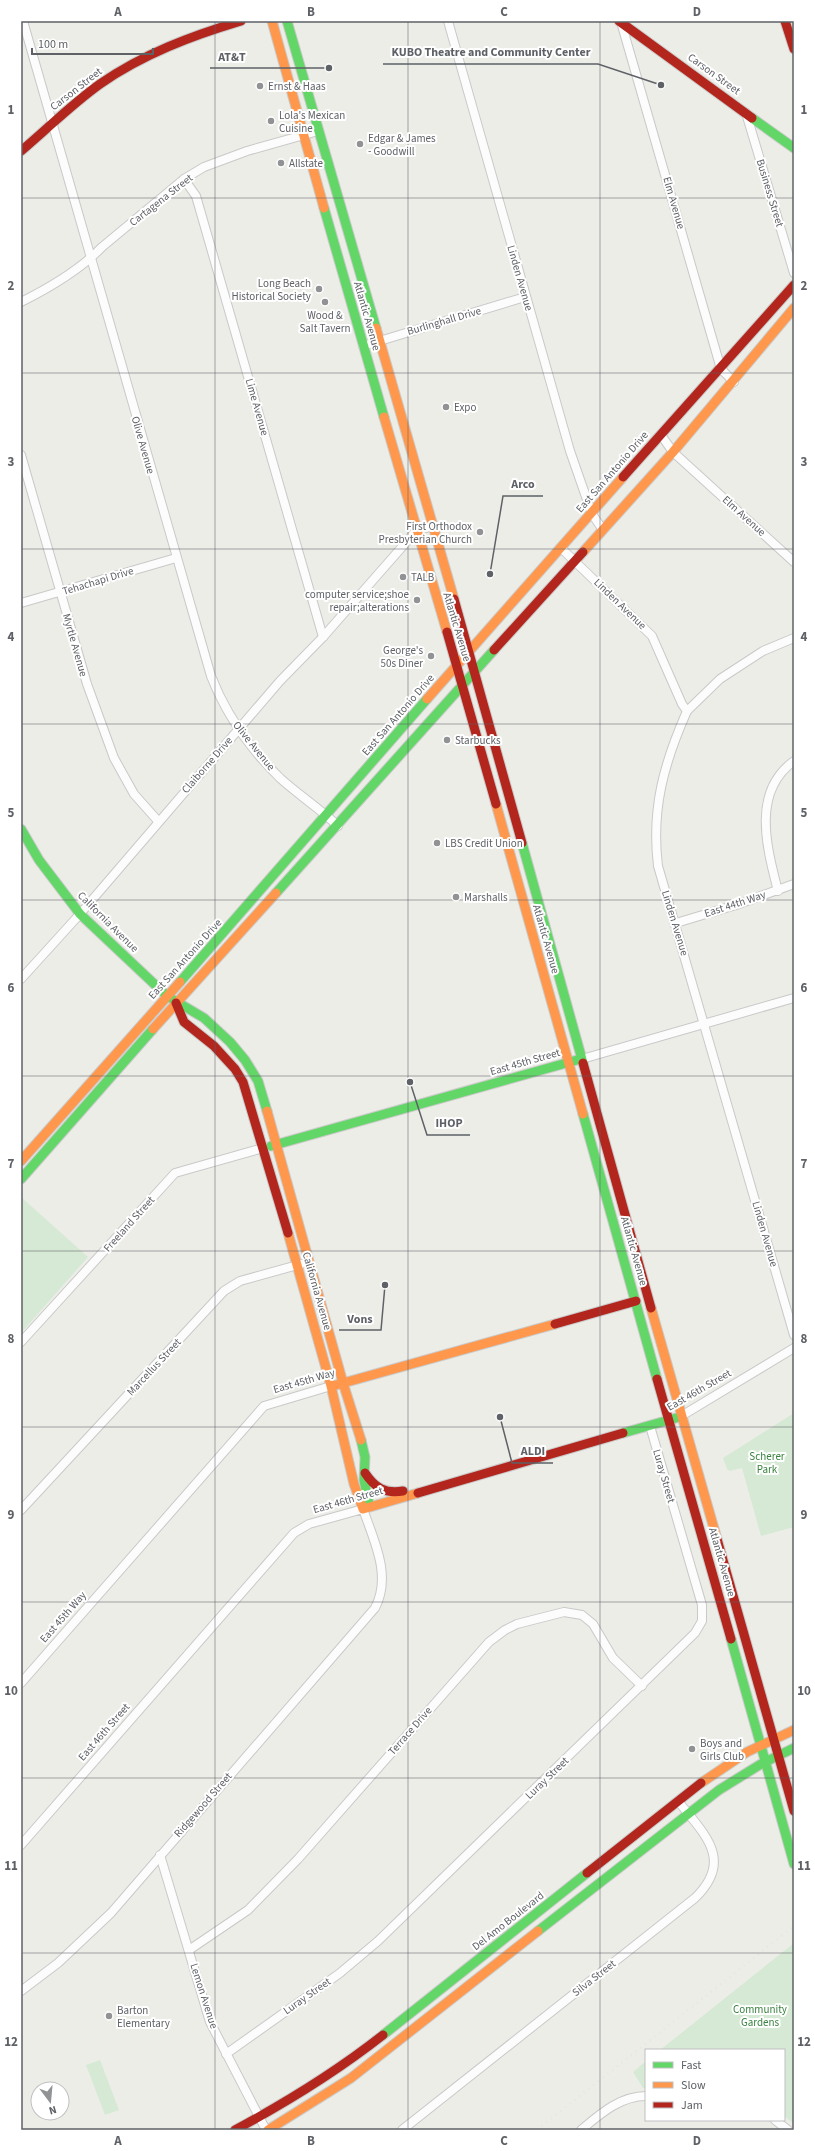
<svg xmlns="http://www.w3.org/2000/svg" width="815" height="2151" viewBox="0 0 815 2151" font-family="'Source Sans 3',sans-serif">
  <style>
    .green { fill: #d6e9d5 }
    .lines { fill: none; stroke-linecap: round; stroke-linejoin: round }
    .street-casing { stroke: #c9c9c9; stroke-width: 10 }
    .fast-casing { stroke: #cacbca; stroke-width: 11 }
    .slow-casing { stroke: #cacbca; stroke-width: 11 }
    .jam-casing { stroke: #cacbca; stroke-width: 11 }
    .street { stroke: #fcfcfc; stroke-width: 8 }
    .fast { stroke: #63d668; stroke-width: 9 }
    .slow { stroke: #ff974d; stroke-width: 9 }
    .jam { stroke: #b3261e; stroke-width: 9 }
    .rail { stroke: #e4e4e3; stroke-width: 2.5; stroke-dasharray: 1 5; stroke-linecap: butt }
    .grid { fill: none; stroke: #5e6166; stroke-width: 1; stroke-opacity: 0.55 }
    .poi-dot { fill: #909294; stroke: #fff; stroke-width: 1.5 }
    .labels { text-anchor: middle; dominant-baseline: central; stroke-width: 4; stroke-linejoin: round; paint-order: stroke }
    .street-label { font-size: 11px; fill: #5e6166; stroke: #fff }
    .poi-label { font-size: 11px; fill: #5e6166; stroke: #fff; text-anchor: start }
    .park-label { font-size: 11px; fill: #398240; stroke: #fff }
    .leader { fill: none; stroke: #5e6166; stroke-width: 1.5 }
    .callout-dot { fill: #5e6166; stroke: #fff; stroke-width: 1.5 }
    .callout-label { font-size: 12px; text-anchor: middle; font-weight: bold; fill: #5e6166; stroke: #fff; stroke-width: 4; stroke-linejoin: round; paint-order: stroke }
    .neatline { fill: none; stroke: #5e6166; stroke-width: 1.5 }
    .grid-label { font-size: 13px; text-anchor: middle; font-weight: bold; fill: #5e6166 }
  </style>
  <rect width="100%" height="100%" fill="#edede8"/>
  <g class="green">
    <polygon points="21,1197 88,1257 21,1333"/>
    <polygon points="794,1413 794,1527 761,1536 742,1468 730,1471 727,1469 723,1458"/>
    <polygon points="794,1943 794,2124 784,2116 784,2050 660,2050"/>
    <polygon points="100,2060 119,2110 105,2115 86,2065"/>
    <polygon points="646,2061 646,2088 643,2088 633,2072"/>
  </g>
  <g class="lines">
    <defs>
      <g id="street">
        <path d="M23,21L211,676C226,714 251,750 281,779C299,795 320,809 338,826"/>
        <polyline points="448,21 570,451 592,514 603,530"/>
        <polyline points="621,22 721,369 734,382"/>
        <polyline points="746,113 794,273"/>
        <polyline points="184,179 196,196 323,637"/>
        <path d="M21,302C49,288 80,270 102,247L184,179L204,167L247,151L318,131"/>
        <polyline points="363,346 525,297"/>
        <polyline points="661,435 673,452 794,562"/>
        <polyline points="21,455 87,684 114,758 134,794 158,821"/>
        <path d="M561,548L652,636L682,704L687,711C664,763 651,809 658,866L794,1335"/>
        <polyline points="21,603 176,558"/>
        <polyline points="687,711 720,679 763,651 794,638"/>
        <path d="M778,891C767,848 751,792 794,761"/>
        <polyline points="676,923 736,905 794,884"/>
        <polyline points="21,979 80,914 280,681 323,637 416,531 433,526"/>
        <polyline points="582,1059 794,998"/>
        <polyline points="21,1342 175,1173 263,1148"/>
        <polyline points="683,1415 794,1348"/>
        <polyline points="21,1510 224,1291 240,1281 301,1264"/>
        <polyline points="21,1683 264,1406 331,1386"/>
        <path d="M21,1845L294,1533L309,1524L363,1509C374,1541 392,1576 375,1608L111,1913L58,1963L21,1991"/>
        <polyline points="160,1855 210,2022 266,2130"/>
        <polyline points="189,1950 248,1910 298,1859 489,1642 505,1630 517,1624 564,1612 582,1615 593,1624 613,1658 642,1686"/>
        <polyline points="226,2054 340,1973 378,1941 695,1633 702,1621 702,1605 650,1426"/>
        <polyline points="775,2120 788,2130"/>
        <path d="M402,2130L695,1898C734,1860 705,1835 678,1801"/>
        <path d="M581,2130C600,2114 620,2096 646,2096"/>
      </g>
      <g id="fast">
        <polyline points="287,21 376,328"/>
        <polyline points="752,118 794,148"/>
        <polyline points="324,208 384,417"/>
        <polyline points="21,829 39,860 80,914 167,996 204,1018 230,1042 245,1060 258,1081 267,1111"/>
        <polyline points="522,843 583,1063"/>
        <polyline points="276,893 494,650"/>
        <polyline points="180,982 427,699"/>
        <polyline points="583,1114 657,1379"/>
        <polyline points="271,1146 577,1060"/>
        <polyline points="21,1179 153,1029"/>
        <polyline points="623,1433 676,1418"/>
        <polyline points="361,1440 365,1457 364,1480 369,1504"/>
        <polyline points="731,1639 794,1864"/>
        <polyline points="538,1931 719,1790 761,1764 794,1748"/>
        <polyline points="383,2035 587,1873"/>
      </g>
      <g id="slow">
        <polyline points="272,21 324,208"/>
        <polyline points="376,328 454,599"/>
        <polyline points="384,417 447,632"/>
        <polyline points="583,552 673,452 794,308"/>
        <polyline points="427,699 623,477"/>
        <polyline points="496,804 583,1114"/>
        <polyline points="153,1029 276,893"/>
        <polyline points="267,1111 343,1383 361,1440"/>
        <polyline points="21,1161 180,982"/>
        <polyline points="288,1233 331,1386 354,1484 363,1509 418,1493"/>
        <polyline points="651,1308 717,1539"/>
        <polyline points="336,1385 555,1324"/>
        <polyline points="701,1783 747,1752 794,1730"/>
        <polyline points="268,2130 351,2078 538,1931"/>
      </g>
      <g id="jam">
        <polyline points="619,21 752,118"/>
        <polyline points="785,21 794,49"/>
        <path d="M21,151C47,129 72,104 100,84C143,54 191,36 241,21"/>
        <polyline points="623,477 794,285"/>
        <polyline points="454,599 522,843"/>
        <polyline points="447,632 496,804"/>
        <polyline points="494,650 583,552"/>
        <polyline points="176,1003 184,1022 214,1046 235,1069 243,1082 288,1233"/>
        <polyline points="583,1063 651,1308"/>
        <polyline points="555,1324 636,1301"/>
        <polyline points="657,1379 731,1639"/>
        <path d="M365,1473C375,1488 385,1494 403,1491"/>
        <polyline points="418,1493 623,1433"/>
        <polyline points="717,1539 794,1811"/>
        <polyline points="587,1873 701,1783"/>
        <path d="M235,2130C287,2102 336,2072 383,2035"/>
      </g>
    </defs>
    <use href="#street" class="street-casing"/>
    <use href="#fast" class="fast-casing"/>
    <use href="#slow" class="slow-casing"/>
    <use href="#jam" class="jam-casing"/>
    <use href="#street" class="street"/>
    <use href="#fast" class="fast"/>
    <use href="#slow" class="slow"/>
    <use href="#jam" class="jam"/>
    <polyline class="rail" points="537,2130 794,1926"/>
  </g>
  <path class="grid" d="M215,21V2130M408,21V2130M600,21V2130M21,198H794M21,373H794M21,549H794M21,724H794M21,900H794M21,1076H794M21,1251H794M21,1427H794M21,1602H794M21,1778H794M21,1953H794"/>
  <g class="poi-dot">
    <circle cx="260" cy="86" r="4"/>
    <circle cx="271" cy="121" r="4"/>
    <circle cx="360" cy="144" r="4"/>
    <circle cx="281" cy="163" r="4"/>
    <circle cx="319" cy="289" r="4"/>
    <circle cx="325" cy="302" r="4"/>
    <circle cx="446" cy="407" r="4"/>
    <circle cx="480" cy="532" r="4"/>
    <circle cx="403" cy="577" r="4"/>
    <circle cx="417" cy="600" r="4"/>
    <circle cx="431" cy="656" r="4"/>
    <circle cx="447" cy="740" r="4"/>
    <circle cx="437" cy="843" r="4"/>
    <circle cx="456" cy="897" r="4"/>
    <circle cx="692" cy="1749" r="4"/>
    <circle cx="109" cy="2016" r="4"/>
  </g>
  <g class="labels">
    <g class="street-label">
      <text transform="translate(714 74) rotate(36)">Carson Street</text>
      <text transform="translate(76 89) rotate(-38)">Carson Street</text>
      <text transform="translate(770 193) rotate(73)">Business Street</text>
      <text transform="translate(161 200) rotate(-38)">Cartagena Street</text>
      <text transform="translate(674 203) rotate(74)">Elm Avenue</text>
      <text transform="translate(520 278) rotate(74)">Linden Avenue</text>
      <text transform="translate(367 316) rotate(74)">Atlantic Avenue</text>
      <text transform="translate(444 321) rotate(-16)">Burlinghall Drive</text>
      <text transform="translate(257 407) rotate(74)">Lime Avenue</text>
      <text transform="translate(143 445) rotate(74)">Olive Avenue</text>
      <text transform="translate(612 472) rotate(-49)">East San Antonio Drive</text>
      <text transform="translate(744 516) rotate(42)">Elm Avenue</text>
      <text transform="translate(98 581) rotate(-17)">Tehachapi Drive</text>
      <text transform="translate(620 604) rotate(44)">Linden Avenue</text>
      <text transform="translate(457 627) rotate(73)">Atlantic Avenue</text>
      <text transform="translate(75 645) rotate(74)">Myrtle Avenue</text>
      <text transform="translate(398 715) rotate(-49)">East San Antonio Drive</text>
      <text transform="translate(254 746) rotate(51)">Olive Avenue</text>
      <text transform="translate(207 765) rotate(-49)">Claiborne Drive</text>
      <text transform="translate(735 904) rotate(-18)">East 44th Way</text>
      <text transform="translate(108 922) rotate(45)">California Avenue</text>
      <text transform="translate(675 923) rotate(73)">Linden Avenue</text>
      <text transform="translate(546 939) rotate(74)">Atlantic Avenue</text>
      <text transform="translate(185 959) rotate(-48)">East San Antonio Drive</text>
      <text transform="translate(525 1062) rotate(-16)">East 45th Street</text>
      <text transform="translate(129 1224) rotate(-48)">Freeland Street</text>
      <text transform="translate(765 1234) rotate(74)">Linden Avenue</text>
      <text transform="translate(634 1251) rotate(74)">Atlantic Avenue</text>
      <text transform="translate(317 1291) rotate(74)">California Avenue</text>
      <text transform="translate(154 1367) rotate(-47)">Marcellus Street</text>
      <text transform="translate(304 1381) rotate(-16)">East 45th Way</text>
      <text transform="translate(699 1390) rotate(-30)">East 46th Street</text>
      <text transform="translate(664 1476) rotate(74)">Luray Street</text>
      <text transform="translate(348 1500) rotate(-16)">East 46th Street</text>
      <text transform="translate(722 1562) rotate(74)">Atlantic Avenue</text>
      <text transform="translate(63 1617) rotate(-49)">East 45th Way</text>
      <text transform="translate(410 1731) rotate(-49)">Terrace Drive</text>
      <text transform="translate(104 1732) rotate(-49)">East 46th Street</text>
      <text transform="translate(547 1778) rotate(-44)">Luray Street</text>
      <text transform="translate(203 1805) rotate(-49)">Ridgewood Street</text>
      <text transform="translate(508 1921) rotate(-38)">Del Amo Boulevard</text>
      <text transform="translate(594 1978) rotate(-38)">Silva Street</text>
      <text transform="translate(204 1996) rotate(72)">Lemon Avenue</text>
      <text transform="translate(307 1996) rotate(-35)">Luray Street</text>
    </g>
    <g class="poi-label">
      <text x="268" y="86">Ernst &amp; Haas</text>
      <text x="279" y="115">Lola's Mexican<tspan x="279" dy="13">Cuisine</tspan></text>
      <text x="368" y="138">Edgar &amp; James<tspan x="368" dy="13">- Goodwill</tspan></text>
      <text x="289" y="163">Allstate</text>
      <text x="311" y="283" text-anchor="end">Long Beach<tspan x="311" dy="13">Historical Society</tspan></text>
      <text x="325" y="315" text-anchor="middle">Wood &amp;<tspan x="325" dy="13">Salt Tavern</tspan></text>
      <text x="454" y="407">Expo</text>
      <text x="472" y="526" text-anchor="end">First Orthodox<tspan x="472" dy="13">Presbyterian Church</tspan></text>
      <text x="411" y="577">TALB</text>
      <text x="409" y="594" text-anchor="end">computer service;shoe<tspan x="409" dy="13">repair;alterations</tspan></text>
      <text x="423" y="650" text-anchor="end">George's<tspan x="423" dy="13">50s Diner</tspan></text>
      <text x="455" y="740">Starbucks</text>
      <text x="445" y="843">LBS Credit Union</text>
      <text x="464" y="897">Marshalls</text>
      <text x="700" y="1743">Boys and<tspan x="700" dy="13">Girls Club</tspan></text>
      <text x="117" y="2010">Barton<tspan x="117" dy="13">Elementary</tspan></text>
    </g>
    <g class="park-label">
      <text x="767" y="1456">Scherer<tspan x="767" dy="13">Park</tspan></text>
      <text x="760" y="2009">Community<tspan x="760" dy="13">Gardens</tspan></text>
    </g>
  </g>
  <path class="leader" d="M661 85L598 64H383M329 68L253 68H210M490 574L503 496H543M410 1082L427 1135H470M385 1285L381 1330H339M500 1417L512 1463H553"/>
  <g class="callout-dot">
    <circle cx="661" cy="85" r="4"/>
    <circle cx="329" cy="68" r="4"/>
    <circle cx="490" cy="574" r="4"/>
    <circle cx="410" cy="1082" r="4"/>
    <circle cx="385" cy="1285" r="4"/>
    <circle cx="500" cy="1417" r="4"/>
  </g>
  <g class="callout-label">
    <text x="491" y="56">KUBO Theatre and Community Center</text>
    <text x="232" y="61">AT&amp;T</text>
    <text x="523" y="488">Arco</text>
    <text x="449" y="1127">IHOP</text>
    <text x="360" y="1323">Vons</text>
    <text x="533" y="1455">ALDI</text>
  </g>
  <rect width="815" height="2151" fill="none" stroke="#ffffff" stroke-width="44"/>
  <rect x="645" y="2049" width="140" height="72" fill="#ffffff" stroke="#bfc0c2"/>
  <rect x="653" y="2062" width="20" height="6" fill="#63d668" stroke="#bfc0c2"/>
  <text x="681" y="2069" font-size="12" fill="#5e6166">Fast</text>
  <rect x="653" y="2082" width="20" height="6" fill="#ff974d" stroke="#bfc0c2"/>
  <text x="681" y="2089" font-size="12" fill="#5e6166">Slow</text>
  <rect x="653" y="2102" width="20" height="6" fill="#b3261e" stroke="#bfc0c2"/>
  <text x="681" y="2109" font-size="12" fill="#5e6166">Jam</text>
  <g transform="translate(50 2101) rotate(164)"><circle r="19" fill="#ffffff" stroke="#bfc0c2"/>
  <path d="M0-3L7 15L0 10L-7 15Z" fill="#909294"/>
  <text y="-6" font-size="11" font-weight="bold" text-anchor="middle" fill="#5e6166">N</text>
  </g>
  <path d="M32 48v6h121v-6" fill="none" stroke="#5e6166" stroke-width="2"/>
  <text x="38" y="48" font-size="12" fill="#5e6166" stroke="#ffffff" stroke-width="3" paint-order="stroke">100 m</text>
  <rect x="22" y="22" width="771" height="2107" class="neatline"/>
  <g class="grid-label">
    <text x="118" y="16">A</text>
    <text x="311" y="16">B</text>
    <text x="504" y="16">C</text>
    <text x="697" y="16">D</text>
    <text x="11" y="114">1</text>
    <text x="804" y="114">1</text>
    <text x="11" y="290">2</text>
    <text x="804" y="290">2</text>
    <text x="11" y="466">3</text>
    <text x="804" y="466">3</text>
    <text x="11" y="641">4</text>
    <text x="804" y="641">4</text>
    <text x="11" y="817">5</text>
    <text x="804" y="817">5</text>
    <text x="11" y="992">6</text>
    <text x="804" y="992">6</text>
    <text x="11" y="1168">7</text>
    <text x="804" y="1168">7</text>
    <text x="11" y="1343">8</text>
    <text x="804" y="1343">8</text>
    <text x="11" y="1519">9</text>
    <text x="804" y="1519">9</text>
    <text x="11" y="1695">10</text>
    <text x="804" y="1695">10</text>
    <text x="11" y="1870">11</text>
    <text x="804" y="1870">11</text>
    <text x="11" y="2046">12</text>
    <text x="804" y="2046">12</text>
    <text x="118" y="2145">A</text>
    <text x="311" y="2145">B</text>
    <text x="504" y="2145">C</text>
    <text x="697" y="2145">D</text>
  </g>
</svg>
